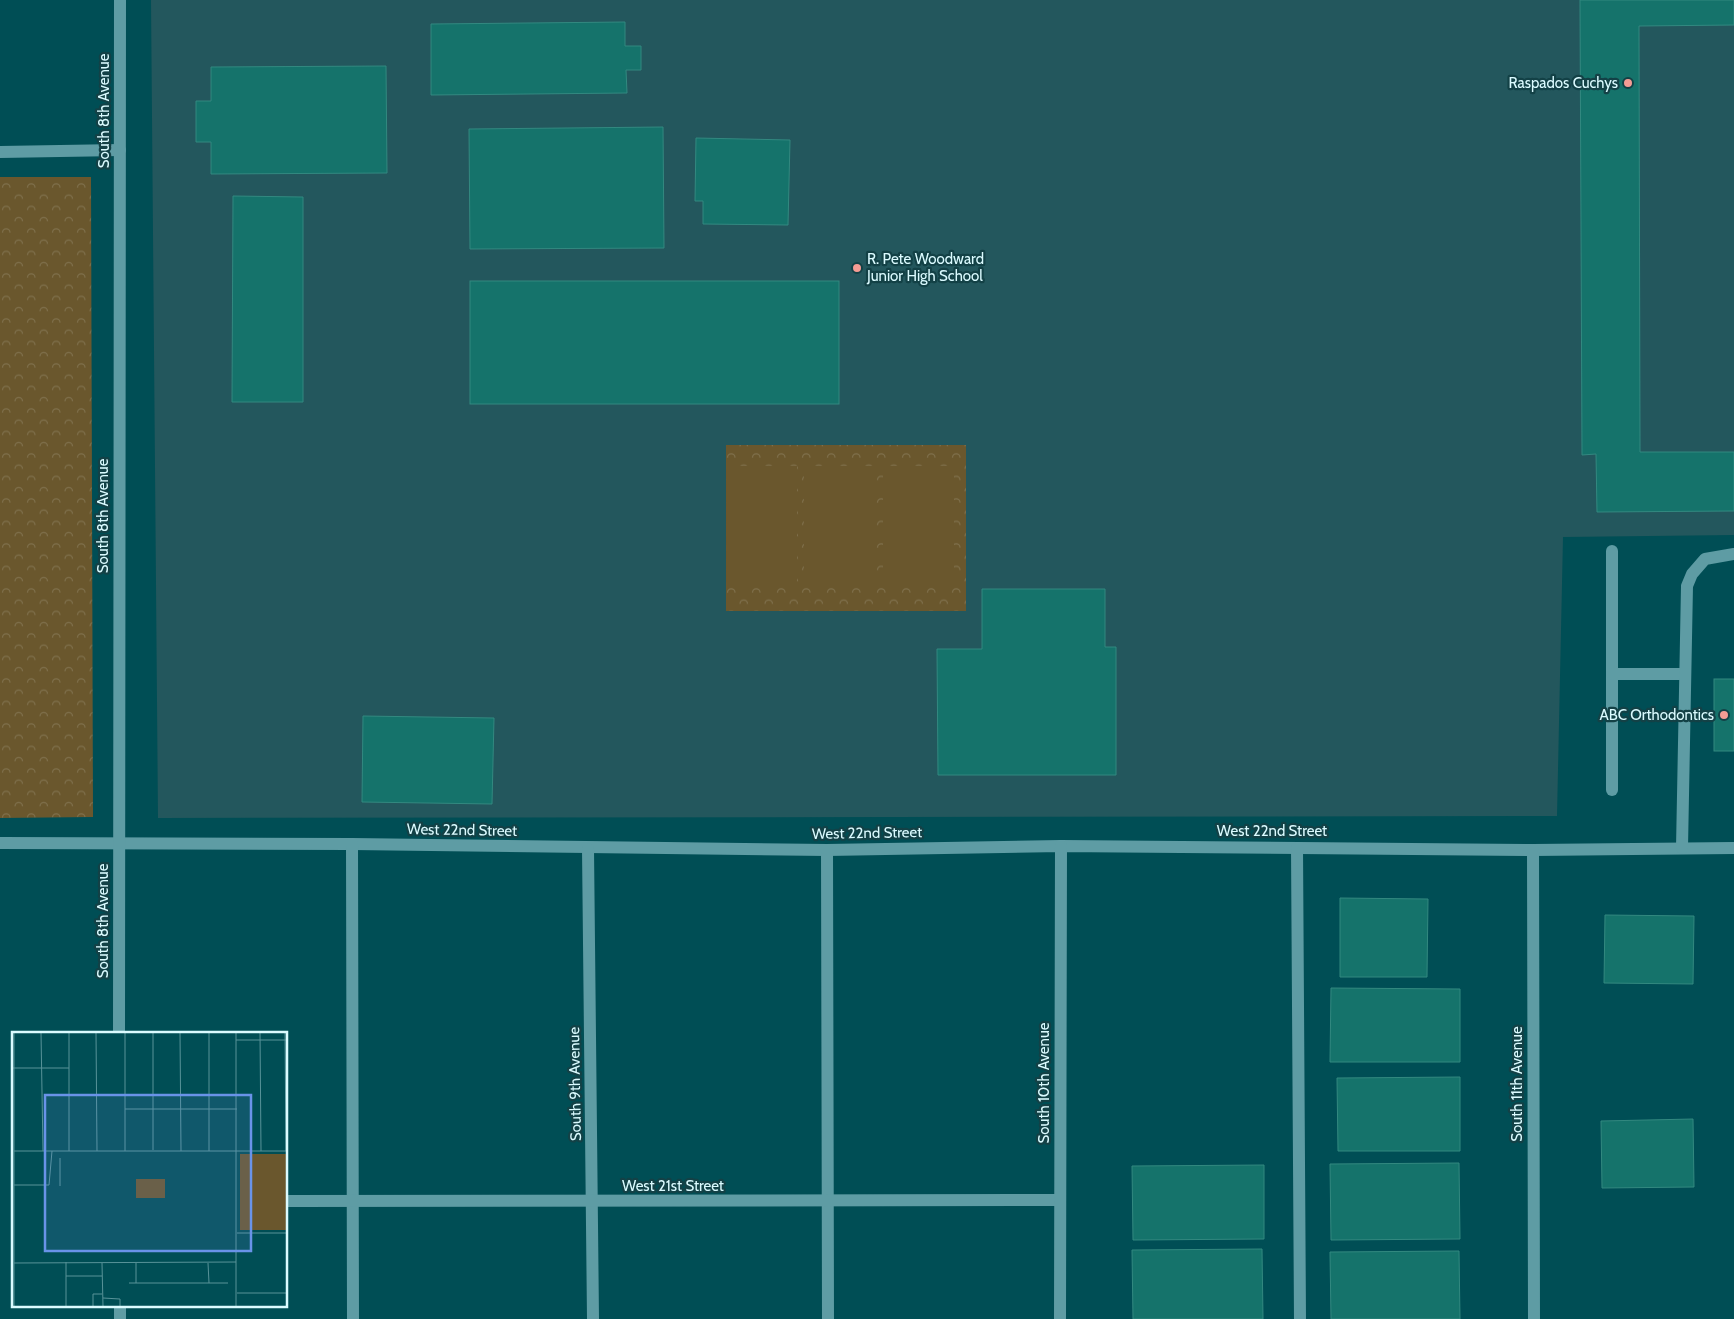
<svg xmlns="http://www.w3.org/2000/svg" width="1734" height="1319" viewBox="0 0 1734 1319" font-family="Cabin,sans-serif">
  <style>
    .built { fill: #23575d }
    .park { fill: url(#park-crowns) }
    .garden { fill: #6a572d }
    .building { fill: #15736b; stroke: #338980 }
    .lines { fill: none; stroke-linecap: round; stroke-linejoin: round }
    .minor { stroke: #5e9ca4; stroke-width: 12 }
    .poi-dot { fill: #f59c94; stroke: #134146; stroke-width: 2 }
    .labels { text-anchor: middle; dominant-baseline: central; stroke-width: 4.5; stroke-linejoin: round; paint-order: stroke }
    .poi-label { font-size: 15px; fill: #dbfbff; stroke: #134146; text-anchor: end }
    .street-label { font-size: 15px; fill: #dbfbff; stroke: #134146 }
    .inset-road { fill: none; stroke: #589399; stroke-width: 1 }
    .view { fill: #6993e8; fill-opacity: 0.15; stroke: #6993e8; stroke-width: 2.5 }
    .inset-edge { fill: none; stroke: #dbfbff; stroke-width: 2.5 }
  </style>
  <defs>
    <pattern id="park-crowns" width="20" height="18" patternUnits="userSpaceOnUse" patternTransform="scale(1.25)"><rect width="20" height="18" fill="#6a572d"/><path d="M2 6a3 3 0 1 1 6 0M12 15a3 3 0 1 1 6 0" fill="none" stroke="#7f704c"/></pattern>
  </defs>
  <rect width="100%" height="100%" fill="#004e55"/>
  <polygon class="built" points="151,0 1734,0 1734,535 1563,537 1557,816 158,818"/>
  <g class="park">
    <polygon points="0,177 91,177 93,817 0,818"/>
    <rect x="726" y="445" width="240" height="166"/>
  </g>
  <g class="garden">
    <polygon points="727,466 797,466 797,586 726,586"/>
    <rect x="804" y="466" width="71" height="120"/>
    <rect x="883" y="466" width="71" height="120"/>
  </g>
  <g class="building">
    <polygon points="1580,0 1734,0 1734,25 1639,26 1640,452 1734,452 1734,511 1597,512 1596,454 1582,455"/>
    <polygon points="625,22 625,46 641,46 641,70 626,70 627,93 431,95 431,24"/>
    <polygon points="386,66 387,173 211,174 211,142 196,142 196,101 211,101 211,67"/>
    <polygon points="663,127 664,248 470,249 469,129"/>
    <polygon points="696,138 790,140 788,225 703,224 703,201 695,201"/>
    <polygon points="233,196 303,197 303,402 232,402"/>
    <rect x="470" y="281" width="369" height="123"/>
    <polygon points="982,589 1105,589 1105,647 1116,647 1116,775 938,775 937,649 982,649"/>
    <rect x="1714" y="679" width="20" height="72"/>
    <polygon points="363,716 494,718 492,804 362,802"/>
    <polygon points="1340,898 1428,899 1427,977 1340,977"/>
    <polygon points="1605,915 1694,916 1693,984 1604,983"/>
    <polygon points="1331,988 1460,989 1460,1062 1330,1062"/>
    <polygon points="1460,1077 1460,1151 1338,1151 1337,1078"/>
    <polygon points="1693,1119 1694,1187 1602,1188 1601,1121"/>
    <polygon points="1459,1163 1460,1239 1331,1240 1330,1164"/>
    <polygon points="1264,1165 1264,1239 1133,1240 1132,1166"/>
    <polygon points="1262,1249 1263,1319 1133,1319 1132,1250"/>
    <polygon points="1459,1251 1460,1319 1331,1319 1330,1252"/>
  </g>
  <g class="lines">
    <g class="minor">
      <polyline points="0,152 120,150"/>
      <polyline points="1612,551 1612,790"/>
      <polyline points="1612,674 1684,674"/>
      <polyline points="0,843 352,844 827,850 1061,846 1533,850 1734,848"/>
      <polyline points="352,844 353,1319"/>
      <polyline points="1297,848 1300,1319"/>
      <polyline points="1682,848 1687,586 1692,574 1705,559 1734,554"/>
      <polyline points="588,849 593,1319"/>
      <polyline points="827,850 828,1319"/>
      <polyline points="1533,850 1534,1319"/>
      <polyline points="119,1033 120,0"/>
      <polyline points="286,1201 1060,1200"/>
      <polyline points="120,1305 120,1319"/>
      <polyline points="1060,1319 1061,846"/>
    </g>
  </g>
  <g class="poi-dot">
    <circle cx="1628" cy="83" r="5"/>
    <circle cx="857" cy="268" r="5"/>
    <circle cx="1724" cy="715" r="5"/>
  </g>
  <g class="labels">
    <g class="poi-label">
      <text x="1618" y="83">Raspados Cuchys</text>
      <text x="867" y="259" text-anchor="start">R. Pete Woodward<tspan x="867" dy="17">Junior High School</tspan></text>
      <text x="1714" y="715">ABC Orthodontics</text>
    </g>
    <g class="street-label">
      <text transform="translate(104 111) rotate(-90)">South 8th Avenue</text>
      <text transform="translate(103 516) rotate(-90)">South 8th Avenue</text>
      <text transform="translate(462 830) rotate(1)">West 22nd Street</text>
      <text x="1272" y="831">West 22nd Street</text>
      <text transform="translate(867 833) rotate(-1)">West 22nd Street</text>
      <text transform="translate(103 921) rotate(-90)">South 8th Avenue</text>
      <text transform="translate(1044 1083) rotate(-90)">South 10th Avenue</text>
      <text transform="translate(575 1084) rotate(-91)">South 9th Avenue</text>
      <text transform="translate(1517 1084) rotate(-90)">South 11th Avenue</text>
      <text x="673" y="1186">West 21st Street</text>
    </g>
  </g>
  <g transform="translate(12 1032)">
    <rect width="275" height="275" fill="#004e55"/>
    <path d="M228,122H275V198H228ZM124,147H153V166H124Z" fill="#6a572d"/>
    <path class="inset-road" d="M2,1V274M29,1L31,119M57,1V119M84,1L85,119M113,1V119M141,1V118M168,1L169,119M197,1V119M224,1V274M248,1L249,119M273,1L274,119M224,8H274M0,36H57M113,77H225M2,119H275M48,126V154M2,153H37L40,119M225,201H275M54,230V274M2,231L224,230M90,231L91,274M196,231L197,251M54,244H90M117,251H216M124,251V231M225,261H275M91,266L108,267V274M81,274V262H90"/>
    <path class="view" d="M33,63H239V219H33Z"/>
    <rect width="275" height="275" class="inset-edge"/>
  </g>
</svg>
